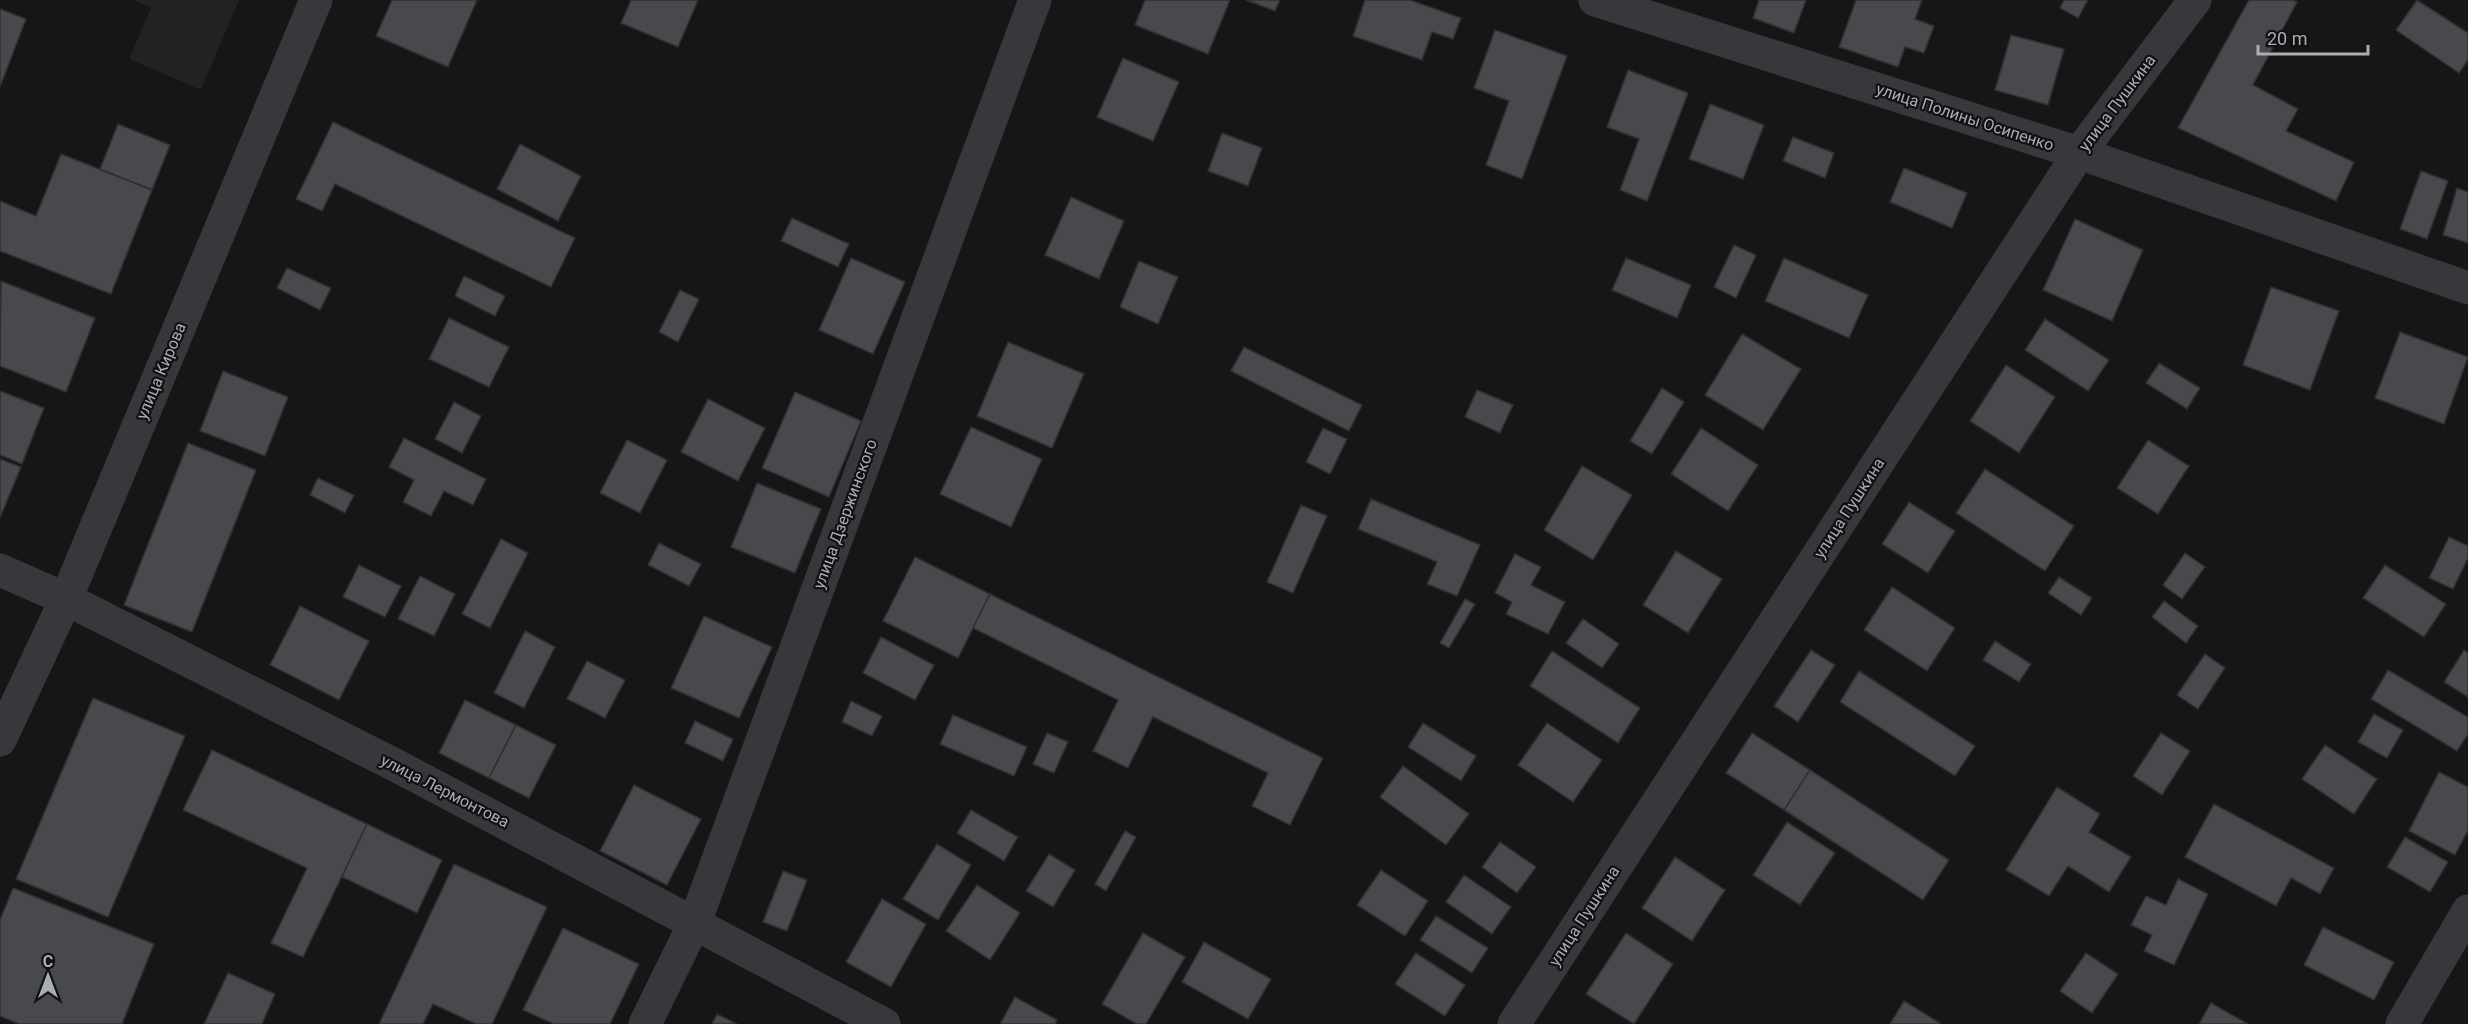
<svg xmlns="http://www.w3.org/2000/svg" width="2468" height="1024" viewBox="0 0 2468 1024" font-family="Roboto,sans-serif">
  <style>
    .built { fill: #222224 }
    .building { fill: #48494c; stroke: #303033; stroke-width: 1.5 }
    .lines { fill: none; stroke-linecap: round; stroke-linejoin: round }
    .street { stroke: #37383c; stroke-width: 33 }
    .labels { text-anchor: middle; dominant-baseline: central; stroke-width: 4.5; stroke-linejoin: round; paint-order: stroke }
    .street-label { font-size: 16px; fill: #a9aeb6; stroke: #111112 }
  </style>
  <rect width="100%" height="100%" fill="#161617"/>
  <polygon class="built" points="134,0 239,0 201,90 129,59 151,8"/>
  <g class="building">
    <polygon points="392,0 477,0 448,67 376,36"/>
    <polygon points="631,0 698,0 678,47 621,23"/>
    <polygon points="1145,0 1230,0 1208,54 1135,25"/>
    <polygon points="1246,0 1280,0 1275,11"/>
    <polygon points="1365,0 1410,0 1461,18 1453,39 1432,32 1422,60 1353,36"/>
    <polygon points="1759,0 1806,0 1794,33 1753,18"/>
    <polygon points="1856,0 1922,0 1915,19 1934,26 1924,53 1905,47 1898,67 1839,47"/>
    <polygon points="2064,0 2088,0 2078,18 2060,8"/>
    <polygon points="2249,0 2293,0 2297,2 2253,85 2298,109 2286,131 2354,162 2336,201 2178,128"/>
    <polygon points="2417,0 2468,33 2468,60 2459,73 2396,30"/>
    <polygon points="0,9 26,19 0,87"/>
    <polygon points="1495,30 1567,56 1522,179 1486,165 1509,101 1474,88"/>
    <polygon points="2011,35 2064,49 2048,105 1995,90"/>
    <polygon points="1123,58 1179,82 1153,141 1097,117"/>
    <polygon points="1628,70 1688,93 1647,201 1620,190 1639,139 1607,127"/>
    <polygon points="1710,104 1764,125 1743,179 1689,159"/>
    <polygon points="333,122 575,238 551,287 335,184 322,211 296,199"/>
    <polygon points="118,124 170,145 152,190 100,169"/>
    <polygon points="1222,133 1262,148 1248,186 1208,171"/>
    <polygon points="1793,137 1834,153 1825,178 1783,161"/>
    <polygon points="520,144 581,176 558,221 497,189"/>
    <polygon points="61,154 152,190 111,294 0,251 0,201 36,216"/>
    <polygon points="1904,168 1967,193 1952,228 1890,202"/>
    <polygon points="2421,171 2448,181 2427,239 2400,229"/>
    <polygon points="2457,188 2468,192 2468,243 2443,235"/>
    <polygon points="1071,197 1124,221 1099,279 1045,255"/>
    <polygon points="792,218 849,244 838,267 781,241"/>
    <polygon points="2075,219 2143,250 2112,321 2043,290"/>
    <polygon points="1734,245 1756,255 1736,298 1714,287"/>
    <polygon points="851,258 905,282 873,354 819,330"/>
    <polygon points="1626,258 1691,285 1677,318 1612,290"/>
    <polygon points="1784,258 1868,295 1849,338 1765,301"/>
    <polygon points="1139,261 1178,277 1158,324 1120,307"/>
    <polygon points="287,268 331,288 320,310 277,288"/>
    <polygon points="464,276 505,296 495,316 455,296"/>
    <polygon points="1,281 95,318 66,392 0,366"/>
    <polygon points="2271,287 2339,311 2310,390 2243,365"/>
    <polygon points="680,290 699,299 678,342 659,332"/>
    <polygon points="449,318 509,347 489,387 429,359"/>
    <polygon points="2045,319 2109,360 2088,391 2025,350"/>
    <polygon points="2400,332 2468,357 2444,424 2375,398"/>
    <polygon points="1742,334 1801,369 1763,430 1705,395"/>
    <polygon points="1008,342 1084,374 1052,448 977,416"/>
    <polygon points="1244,347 1362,405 1349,431 1231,371"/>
    <polygon points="2159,363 2200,388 2187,409 2146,383"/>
    <polygon points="2006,365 2055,397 2019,453 1970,421"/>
    <polygon points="223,371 288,397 265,456 200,431"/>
    <polygon points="1662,388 1684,402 1652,454 1630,441"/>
    <polygon points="1477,390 1513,405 1500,433 1465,417"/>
    <polygon points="0,391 44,408 22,464 0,455"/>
    <polygon points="795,392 861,421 829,497 762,468"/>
    <polygon points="708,399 765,428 738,481 681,452"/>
    <polygon points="454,402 481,416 462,453 435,439"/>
    <polygon points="971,427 1042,459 1011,527 940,494"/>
    <polygon points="1323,428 1347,439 1330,474 1306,462"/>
    <polygon points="1701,428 1758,465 1728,511 1671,474"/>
    <polygon points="404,438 486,479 473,505 444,491 431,516 403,502 414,480 389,467"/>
    <polygon points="627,440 667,460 640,513 600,493"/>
    <polygon points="2148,440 2189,466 2158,514 2117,488"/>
    <polygon points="188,443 256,470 192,632 124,605"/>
    <polygon points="0,459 21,467 0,518"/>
    <polygon points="1582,466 1632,495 1593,560 1544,530"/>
    <polygon points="1985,469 2074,526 2045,571 1956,513"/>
    <polygon points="318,478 354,495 345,513 310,495"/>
    <polygon points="757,483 821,509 795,573 731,547"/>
    <polygon points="1371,499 1480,545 1457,596 1427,584 1437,562 1358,529"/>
    <polygon points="1909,502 1955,531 1928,573 1882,544"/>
    <polygon points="1301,505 1327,516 1293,593 1267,582"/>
    <polygon points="2449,537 2468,546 2468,558 2453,589 2429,578"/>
    <polygon points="501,539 528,553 490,628 462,614"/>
    <polygon points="659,543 701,564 689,586 648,565"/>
    <polygon points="1676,551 1722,579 1688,633 1643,605"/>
    <polygon points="2185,553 2205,567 2182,599 2163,585"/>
    <polygon points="1515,554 1541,567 1531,585 1565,602 1548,634 1506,614 1512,602 1495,593"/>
    <polygon points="915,557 990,594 958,658 883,621"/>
    <polygon points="359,565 401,586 385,617 343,597"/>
    <polygon points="2385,565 2446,604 2424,637 2363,598"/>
    <polygon points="420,576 455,594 434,636 398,619"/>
    <polygon points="2059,577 2092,598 2081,615 2048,593"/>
    <polygon points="1892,587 1955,628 1927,671 1864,630"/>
    <polygon points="990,594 1323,758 1290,825 1252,806 1268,773 1153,717 1128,768 1093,751 1118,700 973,628"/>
    <polygon points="1465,599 1475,604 1449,648 1440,643"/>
    <polygon points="2164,601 2198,626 2186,643 2152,617"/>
    <polygon points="300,606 369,641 339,700 270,665"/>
    <polygon points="704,616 772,647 739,718 671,688"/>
    <polygon points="1583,619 1619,644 1602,668 1566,643"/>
    <polygon points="525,631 555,647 524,708 494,693"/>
    <polygon points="881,637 934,665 915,700 863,673"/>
    <polygon points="1995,641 2031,664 2019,682 1983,660"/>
    <polygon points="1811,650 1835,665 1798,722 1774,706"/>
    <polygon points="2464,650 2468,653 2468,697 2444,682"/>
    <polygon points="1552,651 1640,708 1618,743 1530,686"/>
    <polygon points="2205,654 2225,668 2198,709 2177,695"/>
    <polygon points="587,661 625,680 605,718 567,699"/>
    <polygon points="2388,670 2468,717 2468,734 2457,751 2371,699"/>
    <polygon points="1859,671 1975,746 1955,776 1840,702"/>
    <polygon points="93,698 185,736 108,917 16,879"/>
    <polygon points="465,700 516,725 489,778 439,753"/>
    <polygon points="851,701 882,716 872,736 842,722"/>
    <polygon points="2374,714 2403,730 2387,758 2358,742"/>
    <polygon points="953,715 1027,747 1014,776 940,744"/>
    <polygon points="695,721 733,739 723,761 685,743"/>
    <polygon points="1423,723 1476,756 1461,781 1408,747"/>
    <polygon points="1547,723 1602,760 1573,802 1518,765"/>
    <polygon points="516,725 556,745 529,798 489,778"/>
    <polygon points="1047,733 1068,742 1054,773 1033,764"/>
    <polygon points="1752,733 1810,770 1784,810 1726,773"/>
    <polygon points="2161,733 2190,751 2162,795 2133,776"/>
    <polygon points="2325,745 2377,779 2354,814 2302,779"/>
    <polygon points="212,750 367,824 303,957 271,943 307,868 183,810"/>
    <polygon points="1403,766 1469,814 1446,845 1380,797"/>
    <polygon points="1810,770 1949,860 1923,900 1784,810"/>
    <polygon points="2439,772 2468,787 2468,830 2455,855 2409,831"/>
    <polygon points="634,785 701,819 667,885 600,851"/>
    <polygon points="2057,787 2100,814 2089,832 2131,857 2109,892 2068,866 2049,896 2006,870"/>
    <polygon points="2214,804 2334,868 2320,894 2291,878 2276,906 2185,857"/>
    <polygon points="971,810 1018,837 1004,861 957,833"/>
    <polygon points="1787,822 1835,853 1800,905 1753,875"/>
    <polygon points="367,824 442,860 417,913 342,877"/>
    <polygon points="1125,831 1136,837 1106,891 1095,884"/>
    <polygon points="2405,837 2448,862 2430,892 2387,867"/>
    <polygon points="1500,842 1536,867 1517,893 1482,867"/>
    <polygon points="937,844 971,865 938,920 903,899"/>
    <polygon points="1049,854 1075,870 1053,907 1026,891"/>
    <polygon points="1675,857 1725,890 1692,941 1642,908"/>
    <polygon points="454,864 547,907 492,1024 476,1024 433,1004 423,1024 379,1024"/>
    <polygon points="1381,870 1428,901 1405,936 1357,905"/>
    <polygon points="783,871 807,880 787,931 763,922"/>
    <polygon points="1464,875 1511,907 1492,934 1446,902"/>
    <polygon points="2178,879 2208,894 2174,965 2144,951 2152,935 2131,925 2146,896 2166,905"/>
    <polygon points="977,885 1020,913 990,960 946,931"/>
    <polygon points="13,888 154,944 122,1024 19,1024 0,1016 0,920"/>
    <polygon points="882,899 926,924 891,987 846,962"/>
    <polygon points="1436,916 1488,948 1472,973 1420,940"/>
    <polygon points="2323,927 2394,962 2374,1000 2304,965"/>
    <polygon points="563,928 639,964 610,1024 554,1024 523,1010"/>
    <polygon points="1143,933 1185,957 1146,1024 1137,1024 1102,1004"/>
    <polygon points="1626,933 1673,964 1634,1024 1586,994"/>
    <polygon points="1204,942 1271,979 1248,1019 1182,982"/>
    <polygon points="1416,953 1465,985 1445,1016 1395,984"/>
    <polygon points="2086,953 2118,974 2092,1013 2060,991"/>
    <polygon points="228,973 275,994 262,1024 204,1024"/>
    <polygon points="1015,997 1057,1020 1055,1024 1000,1024"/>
    <polygon points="1904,1001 1940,1023 1939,1024 1890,1024"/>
    <polygon points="2211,1003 2248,1024 2199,1024"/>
    <polygon points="717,1014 737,1024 712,1024"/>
  </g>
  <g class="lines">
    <g class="street">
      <polyline points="1595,0 2079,153 2468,288"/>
      <polyline points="0,570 66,599 397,766 884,1024"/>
      <polyline points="0,740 66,599 316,0"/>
      <polyline points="645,1024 695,922 1035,0"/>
      <polyline points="1514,1024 2079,153 2195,0"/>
      <polyline points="2402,1024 2468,911"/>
    </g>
  </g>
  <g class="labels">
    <g class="street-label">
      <text transform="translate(2117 103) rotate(-53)">улица Пушкина</text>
      <text transform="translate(1965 117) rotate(18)">улица Полины Осипенко</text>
      <text transform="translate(161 371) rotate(-67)">улица Кирова</text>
      <text transform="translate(1849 508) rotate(-57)">улица Пушкина</text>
      <text transform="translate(845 514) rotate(-70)">улица Дзержинского</text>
      <text transform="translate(445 791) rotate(27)">улица Лермонтова</text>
      <text transform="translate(1584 916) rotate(-57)">улица Пушкина</text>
    </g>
  </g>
  <g transform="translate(48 976)" stroke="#111112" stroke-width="4.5" paint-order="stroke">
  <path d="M0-4.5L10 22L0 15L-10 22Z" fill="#a9aeb6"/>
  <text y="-9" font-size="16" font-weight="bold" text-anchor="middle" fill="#a9aeb6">С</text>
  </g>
  <path d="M2258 45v9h110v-9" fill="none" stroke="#a9aeb6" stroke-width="3"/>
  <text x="2267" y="45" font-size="18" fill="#a9aeb6" stroke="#111112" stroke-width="4.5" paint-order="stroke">20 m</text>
</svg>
